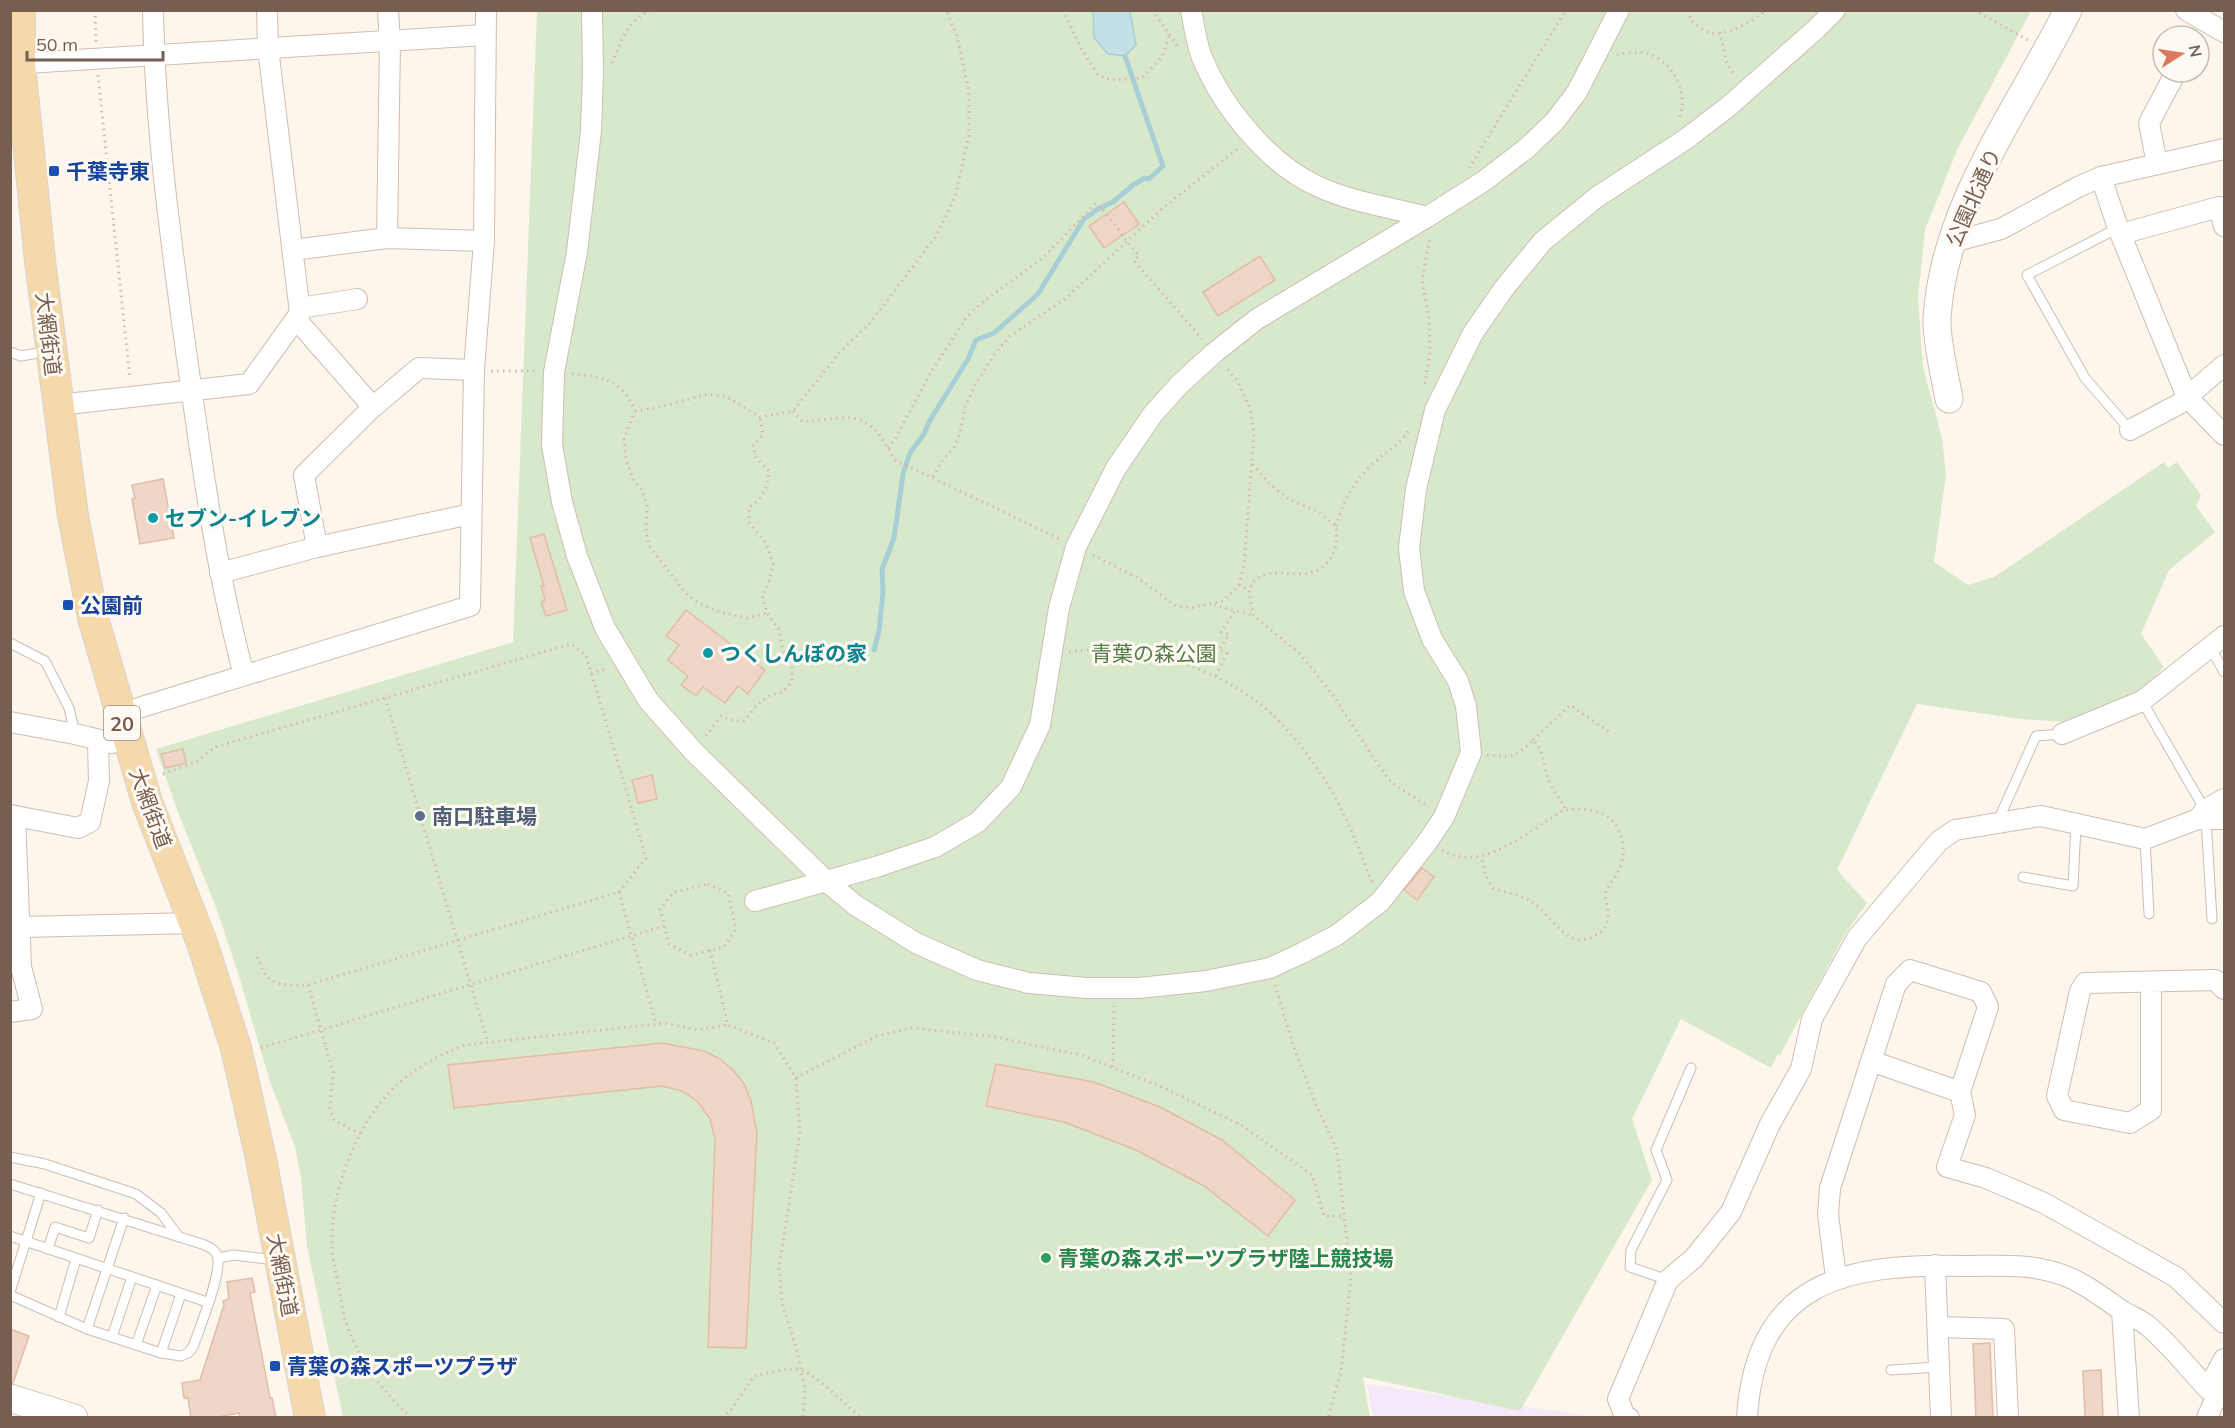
<svg xmlns="http://www.w3.org/2000/svg" width="2235" height="1428" viewBox="0 0 2235 1428" font-family="Mulish,'Noto Sans JP',sans-serif">
  <style>
    .education { fill: #f3e9f9 }
    .green { fill: #d8e9cb }
    .water { fill: #c2e0e5; stroke: #a8cfd6; stroke-width: 1.5 }
    .lines { fill: none; stroke-linecap: round; stroke-linejoin: round }
    .stream { stroke: #a8cfd6; stroke-width: 5 }
    .building { fill: #efd6c6; stroke: #e1bda7; stroke-width: 1.5 }
    .lane-casing { stroke: #cebeb2; stroke-width: 11 }
    .street-casing { stroke: #cebeb2; stroke-width: 22 }
    .secondary-casing { stroke: #d0bfb0; stroke-width: 29 }
    .primary-casing { stroke: #d9d2ce; stroke-width: 32 }
    .path { stroke: #d5baa8; stroke-width: 3; stroke-dasharray: 1.5 4.5; stroke-linecap: butt }
    .lane { stroke: #fff; stroke-width: 9 }
    .street { stroke: #fff; stroke-width: 20 }
    .secondary { stroke: #fff; stroke-width: 27 }
    .primary { stroke: #f5d9ab; stroke-width: 30 }
    .transit-dot { fill: #1a4fb4; stroke: #fefaf3; stroke-width: 2 }
    .culture-dot { fill: #0f9aa8; stroke: #fefaf3; stroke-width: 2 }
    .service-dot { fill: #5c6f8a; stroke: #fefaf3; stroke-width: 2 }
    .leisure-dot { fill: #2e9e5b; stroke: #fefaf3; stroke-width: 2 }
    .labels { text-anchor: middle; dominant-baseline: central; stroke-width: 6; stroke-linejoin: round; paint-order: stroke }
    .shield { fill: #fefaf3; stroke: #9f8d81; stroke-width: 1.5 }
    .shield-label { font-size: 20px; font-weight: bold; fill: #765e50 }
    .transit-label { font-size: 21px; font-weight: bold; fill: #164399; stroke: #fefaf3; text-anchor: start }
    .street-label { font-size: 21px; fill: #765e50; stroke: #fefaf3 }
    .culture-label { font-size: 21px; font-weight: bold; fill: #0d838f; stroke: #fefaf3; text-anchor: start }
    .park-label { font-size: 21px; fill: #577b49; stroke: #fefaf3 }
    .service-label { font-size: 21px; font-weight: bold; fill: #4e5e75; stroke: #fefaf3; text-anchor: start }
    .leisure-label { font-size: 21px; font-weight: bold; fill: #27864d; stroke: #fefaf3; text-anchor: start }
  </style>
  <rect width="100%" height="100%" fill="#fcf6ed"/>
  <polygon class="education" points="1367,1384 1598,1417 1373,1417"/>
  <polygon class="green" points="537,11 2031,11 1957,150 1925,230 1918,297 1923,367 1942,438 1946,475 1934,562 1968,585 1994,577 2164,462 2168,468 2177,462 2201,495 2196,506 2215,532 2169,570 2141,634 2164,667 2145,687 2078,723 2020,719 1917,704 1837,870 1867,903 1844,936 1780,1055 1778,1054 1771,1068 1681,1019 1632,1119 1652,1180 1520,1411 1363,1377 1370,1417 343,1417 307,1246 301,1178 295,1147 270,1082 238,973 217,910 176,807 156,749 513,642"/>
  <polygon class="water" points="1093,11 1130,11 1136,45 1125,56 1108,54 1094,38"/>
  <g class="lines">
    <polyline class="stream" points="874,650 879,631 883,592 882,569 894,538 903,474 910,453 924,434 929,422 968,359 976,340 994,333 1038,294 1084,219 1098,209 1113,202 1133,185 1145,178 1149,179 1163,166 1125,56"/>
  </g>
  <g class="building">
    <polygon points="1124,202 1139,224 1104,248 1089,226"/>
    <polygon points="1260,256 1275,280 1218,316 1203,292"/>
    <polygon points="163,479 174,538 140,544 132,499 135,498 132,485"/>
    <polygon points="544,534 567,610 546,616 541,602 545,600 541,586 544,586 530,538"/>
    <polygon points="686,610 765,670 748,694 738,686 725,703 703,687 696,696 681,685 688,676 668,660 679,645 666,636"/>
    <polygon points="183,749 186,763 165,768 161,754"/>
    <polygon points="652,775 657,799 638,803 632,780"/>
    <polygon points="1422,868 1434,877 1417,900 1404,890"/>
    <polygon points="662,1043 704,1051 720,1059 734,1071 745,1085 751,1101 757,1133 746,1348 708,1347 715,1139 710,1119 698,1102 682,1091 662,1086 454,1108 448,1065"/>
    <polygon points="996,1064 1094,1082 1160,1107 1222,1140 1295,1200 1268,1236 1204,1186 1136,1150 1064,1122 986,1106"/>
    <polygon points="252,1278 255,1292 250,1293 270,1398 272,1398 276,1418 240,1418 239,1413 212,1418 191,1418 188,1398 184,1398 182,1383 200,1380 224,1305 223,1301 229,1299 227,1282"/>
    <polygon points="10,1329 29,1336 13,1383 10,1382"/>
    <polygon points="1990,1343 1993,1418 1976,1418 1973,1344"/>
    <polygon points="2101,1370 2103,1418 2085,1418 2083,1371"/>
  </g>
  <g class="lines">
    <defs>
      <g id="lane">
        <polyline points="2118,228 2027,275 2085,378 2130,430"/>
        <polyline points="10,352 21,356 49,351"/>
        <polyline points="10,643 45,661 69,708 75,734"/>
        <polyline points="2211,648 2224,672"/>
        <polyline points="2142,701 2205,810"/>
        <polyline points="2206,819 2212,919"/>
        <polyline points="1997,823 2036,736 2062,734"/>
        <polyline points="2145,839 2149,914"/>
        <polyline points="2023,877 2073,886 2076,825"/>
        <polyline points="10,1157 45,1164 136,1194 161,1213 179,1237"/>
        <path d="M10,1184L202,1244C209,1247 217,1250 218,1259C220,1278 200,1327 193,1347L188,1353L181,1356L161,1353L87,1329L10,1295"/>
        <polyline points="10,1236 207,1302"/>
        <polyline points="48,1249 55,1227 89,1238 98,1210"/>
        <polyline points="218,1258 234,1255 275,1260"/>
        <polyline points="1668,1280 1630,1267 1631,1250 1667,1180 1656,1150 1691,1068"/>
        <polyline points="10,1292 41,1193"/>
        <polyline points="59,1317 76,1259"/>
        <polyline points="87,1329 124,1218"/>
        <polyline points="112,1337 132,1277"/>
        <polyline points="136,1345 157,1285"/>
        <polyline points="161,1353 181,1294"/>
        <polyline points="1891,1370 1939,1367"/>
      </g>
      <g id="street">
        <path d="M153,10C155,127 171,243 187,358C202,465 216,571 244,675"/>
        <polyline points="592,10 593,74 591,131 577,252 554,372 552,445 562,502 577,556 605,628 648,700 694,752 826,881 855,905 916,943 977,970 1029,983 1086,988 1139,988 1206,981 1270,968 1302,953 1337,935 1380,902 1428,841 1444,817 1471,753 1466,706 1458,681 1432,639 1414,591 1409,548 1416,489 1435,410 1473,333 1505,287 1543,241 1597,197 1686,139 1729,106 1815,30 1835,10"/>
        <path d="M1191,10C1194,25 1196,41 1201,55C1221,105 1267,163 1317,186C1351,202 1390,207 1427,217"/>
        <polyline points="2186,10 2224,32"/>
        <polyline points="10,64 485,35"/>
        <polyline points="2157,164 2149,123 2176,72"/>
        <polyline points="2101,177 2118,228 2187,397 2224,435"/>
        <polyline points="2121,234 2219,207 2224,226"/>
        <polyline points="387,238 390,41 388,10"/>
        <polyline points="1952,242 2001,229 2078,187 2101,177 2224,149"/>
        <polyline points="293,250 387,238 484,241"/>
        <polyline points="300,308 357,299"/>
        <polyline points="296,319 373,407"/>
        <polyline points="58,405 249,384 300,313 268,48 267,10"/>
        <polyline points="2130,430 2179,404 2224,365"/>
        <polyline points="317,547 304,475 373,407 419,368 474,370"/>
        <polyline points="220,573 317,547 471,514"/>
        <polyline points="119,714 470,606 474,370 484,241 486,10"/>
        <polyline points="10,722 75,734 112,743"/>
        <polyline points="2062,734 2142,701 2224,636"/>
        <polyline points="10,815 78,828 90,822 99,781 98,742"/>
        <polyline points="2198,819 2205,810 2224,799"/>
        <polyline points="755,901 876,867 935,847 978,822 1011,787 1040,725 1059,608 1076,547 1116,468 1153,414 1179,385 1214,353 1257,319 1427,217 1484,181 1527,148 1555,121 1577,92 1619,10"/>
        <polyline points="21,927 195,923"/>
        <polyline points="2151,982 2151,1110 2130,1123 2064,1110 2057,1096 2080,991 2085,983 2215,980 2224,989"/>
        <polyline points="10,1012 32,1009 21,967 15,816"/>
        <polyline points="1960,1092 1965,1115 1947,1167 1986,1178 2044,1203 2176,1277 2224,1323"/>
        <polyline points="1935,1265 1941,1418"/>
        <polyline points="1836,1278 1828,1214 1830,1188 1896,984 1910,970 1981,992 1988,1007 1960,1092 1871,1061"/>
        <polyline points="2122,1311 2129,1418"/>
        <polyline points="1939,1327 2004,1329 2008,1418"/>
        <polyline points="1629,1418 1625,1417 1618,1399 1668,1280 1694,1258 1731,1212 1770,1124 1801,1069 1812,1019 1857,938 1939,841 1955,830 2041,816 2145,839 2198,819 2224,819"/>
        <path d="M1747,1418C1755,1281 1847,1263 1964,1266C1997,1266 2031,1263 2063,1275C2084,1283 2102,1297 2121,1310C2130,1316 2140,1319 2148,1326C2170,1344 2188,1368 2208,1389L2224,1359"/>
        <polyline points="2207,1418 2224,1379"/>
      </g>
      <g id="secondary">
        <path d="M1949,399C1945,377 1936,339 1937,318C1944,205 2019,109 2068,10"/>
        <polyline points="10,1398 74,1418"/>
      </g>
      <polyline id="primary" points="20,10 20,64 40,261 73,516 93,618 147,802 202,943 236,1048 261,1159 310,1418"/>
    </defs>
    <use href="#lane" class="lane-casing"/>
    <use href="#street" class="street-casing"/>
    <use href="#secondary" class="secondary-casing"/>
    <use href="#primary" class="primary-casing"/>
    <g class="path">
      <polyline points="95,10 96,42"/>
      <polyline points="1063,10 1082,50 1098,75 1110,80 1142,78 1162,57 1169,36"/>
      <polyline points="1152,10 1179,48"/>
      <path d="M1689,10L1691,21C1696,24 1702,30 1708,32C1725,38 1753,21 1766,10"/>
      <polyline points="1974,10 2028,40"/>
      <polyline points="1720,32 1727,64 1735,75"/>
      <path d="M1617,55C1628,53 1644,50 1654,56C1676,67 1690,97 1678,120"/>
      <path d="M612,63C622,40 628,16 655,10"/>
      <polyline points="98,75 130,379"/>
      <polyline points="1469,168 1566,10"/>
      <polyline points="491,371 535,371"/>
      <path d="M572,374C602,376 623,380 635,411L624,439L626,458L632,478L643,492L647,505L646,533L649,546L688,596L699,603L719,612L748,618L767,613"/>
      <polyline points="1425,384 1430,350 1429,318 1422,280 1430,237"/>
      <polyline points="635,411 660,407 708,394 727,397 760,417 793,411 840,352 872,321 936,236 955,197 969,135 969,92 957,36 946,10"/>
      <path d="M793,411L802,421C816,422 826,419 840,418C871,415 881,436 895,460L1060,539"/>
      <path d="M888,448L894,441L931,372L967,317L980,304L1044,257L1096,203C1113,219 1123,239 1139,255L1134,261L1202,339"/>
      <path d="M1253,464L1269,483L1290,500L1319,512L1336,526C1340,551 1328,574 1300,574C1291,574 1282,572 1272,573C1266,574 1260,577 1255,579L1249,590L1253,615L1301,655L1335,698L1377,763L1391,782L1429,807"/>
      <polyline points="933,477 942,461 954,447 960,433 965,407 976,383 994,355 1010,336 1065,299 1164,207 1240,147"/>
      <path d="M1336,526C1343,501 1355,479 1375,462C1389,449 1398,447 1409,430"/>
      <polyline points="1093,555 1138,578 1176,606 1191,608 1223,601 1239,585 1244,565 1254,433 1250,408 1237,380 1226,367"/>
      <polyline points="1239,585 1249,590"/>
      <polyline points="1214,605 1253,615"/>
      <path d="M1069,652C1101,647 1133,651 1164,658C1198,666 1231,682 1259,703C1290,727 1328,779 1344,815C1355,837 1363,860 1372,882"/>
      <polyline points="591,673 607,669"/>
      <polyline points="1216,676 1227,653 1219,650 1229,634 1221,632 1235,611"/>
      <polyline points="385,698 488,1043"/>
      <path d="M706,736L721,716L734,721H744C758,705 761,696 783,692L792,681V663L783,650L779,629L767,613L762,595L769,583L773,564L767,545L749,522V507C763,499 768,486 769,471L756,458L753,446L763,435L760,417"/>
      <polyline points="1533,740 1570,705 1611,733"/>
      <path d="M1487,755C1510,758 1517,757 1533,740C1547,753 1542,770 1551,785C1555,794 1562,800 1565,810"/>
      <path d="M163,774L196,762L215,747L571,644L586,655L646,858L619,892L308,985C276,986 265,985 256,952"/>
      <path d="M1442,850C1477,872 1518,839 1547,821C1552,818 1560,811 1566,810C1576,808 1593,809 1603,814C1622,823 1628,852 1619,870C1615,879 1608,885 1605,894C1608,910 1613,925 1596,935C1568,953 1552,915 1532,902C1522,895 1505,893 1493,888L1485,874L1481,856"/>
      <polygon points="708,884 728,893 736,929 724,947 691,955 669,944 660,909 674,892"/>
      <polyline points="619,892 656,1024"/>
      <polyline points="710,950 728,1025 774,1043 796,1078 800,1133 779,1268 782,1303 797,1351 805,1388 803,1418"/>
      <polyline points="308,985 333,1072 330,1108 334,1120 360,1134"/>
      <polyline points="1275,985 1293,1045 1316,1105 1337,1150 1351,1278 1341,1371 1328,1418"/>
      <polyline points="261,1048 664,926"/>
      <polyline points="1113,1067 1114,1006"/>
      <polyline points="796,1078 877,1036 911,1028 995,1037 1081,1055 1162,1087 1241,1125 1312,1175 1324,1216 1344,1216"/>
      <path d="M411,1418C385,1393 358,1360 347,1325C343,1315 342,1304 340,1294C338,1282 335,1270 333,1258C326,1200 355,1122 398,1084C418,1066 441,1054 465,1045L665,1023L698,1030L728,1025"/>
      <path d="M722,1418L731,1410L754,1376C765,1374 791,1366 801,1370C817,1375 847,1406 861,1418"/>
    </g>
    <use href="#lane" class="lane"/>
    <use href="#street" class="street"/>
    <use href="#secondary" class="secondary"/>
    <use href="#primary" class="primary"/>
  </g>
  <g class="transit-dot">
    <rect x="48" y="165" width="12" height="12" rx="3"/>
    <rect x="62" y="599" width="12" height="12" rx="3"/>
    <rect x="269" y="1360" width="12" height="12" rx="3"/>
  </g>
  <g class="culture-dot">
    <circle cx="153" cy="518" r="6"/>
    <circle cx="708" cy="653" r="6"/>
  </g>
  <circle class="service-dot" cx="420" cy="816" r="6"/>
  <circle class="leisure-dot" cx="1046" cy="1258" r="6"/>
  <g class="labels">
    <rect class="shield" x="104" y="706" width="36" height="34" rx="4.5"/>
    <g class="shield-label">
      <text x="122" y="723">20</text>
    </g>
    <g class="transit-label">
      <text x="66" y="171">千葉寺東</text>
      <text x="80" y="605">公園前</text>
      <text x="287" y="1366">青葉の森スポーツプラザ</text>
    </g>
    <g class="street-label">
      <text transform="translate(1973 197) rotate(-66)">公園北通り</text>
      <text transform="translate(49 334) rotate(83)">大網街道</text>
      <text transform="translate(151 808) rotate(70)">大網街道</text>
      <text transform="translate(283 1275) rotate(79)">大網街道</text>
    </g>
    <g class="culture-label">
      <text x="165" y="518">セブン-イレブン</text>
      <text x="720" y="653">つくしんぼの家</text>
    </g>
    <g class="park-label">
      <text x="1154" y="653">青葉の森公園</text>
    </g>
    <g class="service-label">
      <text x="432" y="816">南口駐車場</text>
    </g>
    <g class="leisure-label">
      <text x="1058" y="1258">青葉の森スポーツプラザ陸上競技場</text>
    </g>
  </g>
  <rect width="2235" height="1428" fill="none" stroke="#765e50" stroke-width="24"/>
  <g transform="translate(2181 54) rotate(78)"><circle r="28" fill="#fefaf3" stroke="#c8bcb2" stroke-width="1.5"/>
  <path d="M0-4.5L10 22L0 15L-10 22Z" fill="#dc785b"/>
  <text y="-9" font-size="16" font-weight="bold" text-anchor="middle" fill="#765e50">N</text>
  </g>
  <path d="M27 51v9h136v-9" fill="none" stroke="#765e50" stroke-width="3"/>
  <text x="36" y="51" font-size="18" fill="#765e50" stroke="#fefaf3" stroke-width="4.5" paint-order="stroke">50 m</text>
</svg>
